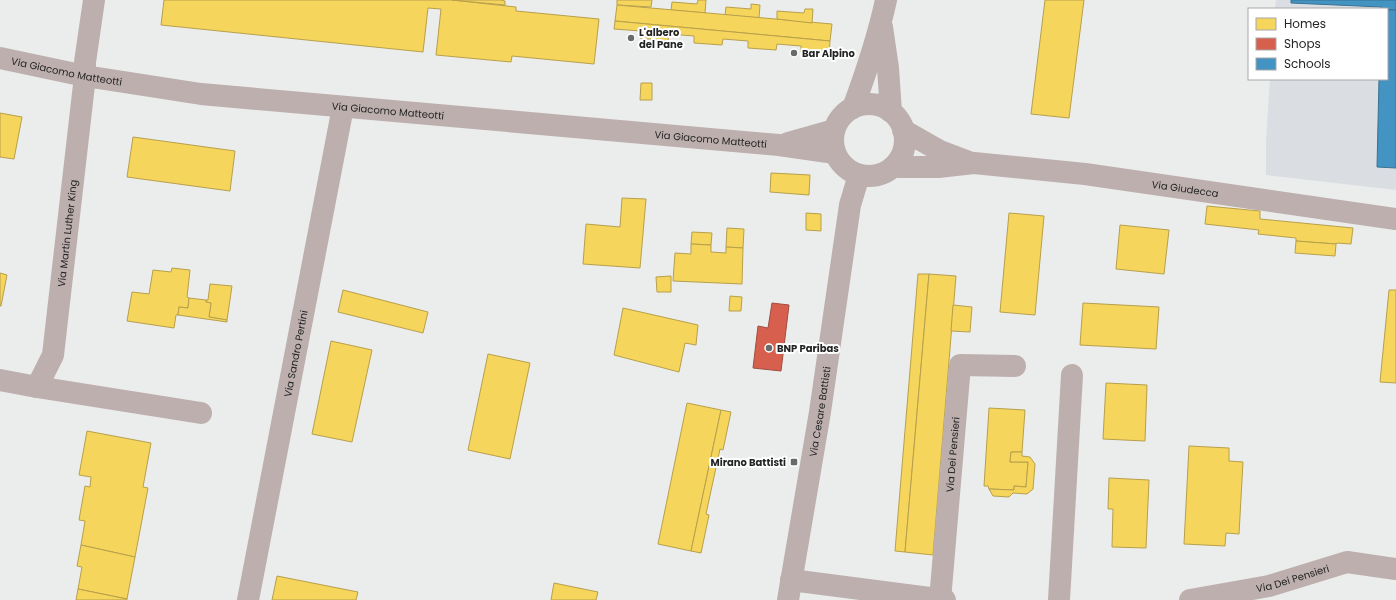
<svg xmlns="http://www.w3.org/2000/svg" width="1396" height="600" viewBox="0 0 1396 600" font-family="Poppins,sans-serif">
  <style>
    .built { fill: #dadee2 }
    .homes { fill: #f6d55c; stroke: #b7a04b }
    .shops { fill: #d6604d; stroke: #a04e41 }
    .schools { fill: #4393c3; stroke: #397293 }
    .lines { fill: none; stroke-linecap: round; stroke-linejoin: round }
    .minor { stroke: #bdafae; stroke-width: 22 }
    .tertiary { stroke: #bdafae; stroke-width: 22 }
    .poi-dot { fill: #696a6a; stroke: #fff; stroke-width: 1.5 }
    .labels { text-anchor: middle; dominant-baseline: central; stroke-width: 4; stroke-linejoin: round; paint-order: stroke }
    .poi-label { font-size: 10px; font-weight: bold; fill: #232424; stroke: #fff; text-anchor: start }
    .street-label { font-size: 10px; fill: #232424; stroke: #fff }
  </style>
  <rect width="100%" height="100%" fill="#ebecec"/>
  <polygon class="built" points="1276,0 1396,0 1396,190 1266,175 1266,142 1270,79 1387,79 1387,9 1275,9"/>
  <g class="homes">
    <polygon points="164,0 452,0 516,7 516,11 599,19 594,64 512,56 511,62 436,55 441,9 428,8 423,52 161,25"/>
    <polygon points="452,0 501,0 505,1 505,5"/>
    <polygon points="617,0 652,0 651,7 617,5"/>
    <polygon points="698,0 706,0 705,13 671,10 672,2 697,4"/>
    <polygon points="1045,0 1084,0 1069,118 1031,114"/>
    <polygon points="751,4 760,5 759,18 725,15 726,7 751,9"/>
    <polygon points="617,5 832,24 830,41 615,21"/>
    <polygon points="805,9 813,9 812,23 777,19 777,11 804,13"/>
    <polygon points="615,21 830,41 829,55 801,52 801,46 777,44 776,50 748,48 748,41 723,39 722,45 694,43 694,36 669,34 668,41 640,38 641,31 614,29"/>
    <polygon points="641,83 652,83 652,100 640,100"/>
    <polygon points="0,113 22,117 14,159 0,157"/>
    <polygon points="133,137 235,151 230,191 127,177"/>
    <polygon points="771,173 810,175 809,195 770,192"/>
    <polygon points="622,198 646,199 640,268 583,264 586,224 620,227"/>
    <polygon points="1207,206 1260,211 1260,219 1353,228 1351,244 1337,243 1336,244 1296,241 1296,238 1258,234 1259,230 1205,224"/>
    <polygon points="806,213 821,214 821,231 806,230"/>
    <polygon points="1009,213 1044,216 1035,315 1000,312"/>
    <polygon points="1120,225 1169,230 1164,274 1116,269"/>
    <polygon points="727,228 744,229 743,248 726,247"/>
    <polygon points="692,232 712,233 711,245 691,244"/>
    <polygon points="1296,241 1336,244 1335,256 1295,253"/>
    <polygon points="691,244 711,245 711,252 726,253 726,247 743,248 742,284 673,281 675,253 691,254"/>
    <polygon points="172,268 190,270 187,297 189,298 188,308 179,307 178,315 176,315 174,328 127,321 132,292 149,294 153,270 171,272"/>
    <polygon points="0,273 7,275 1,306 0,306"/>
    <polygon points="918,274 929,274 905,552 895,551"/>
    <polygon points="929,274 956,276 933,555 905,552"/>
    <polygon points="671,276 671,292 657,292 656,277"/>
    <polygon points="210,284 232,286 227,320 209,317 211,303 206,302 206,300 208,300"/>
    <polygon points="343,290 428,312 423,333 338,312"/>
    <polygon points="1389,290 1396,290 1396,383 1380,382"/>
    <polygon points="730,296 742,297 741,311 729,311"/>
    <polygon points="189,298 206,300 206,302 211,303 209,317 227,320 227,322 178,315 179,307 188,308"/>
    <polygon points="1083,303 1159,307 1156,349 1080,345"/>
    <polygon points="953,305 972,307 970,332 951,331"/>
    <polygon points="623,308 698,325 696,345 685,343 679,372 614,355"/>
    <polygon points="331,341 372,350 352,442 312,434"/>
    <polygon points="488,354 530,363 510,459 468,450"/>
    <polygon points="1106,383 1147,385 1145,441 1103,439"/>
    <polygon points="687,403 721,410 691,551 658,544"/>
    <polygon points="989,408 1025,410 1022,452 1011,452 1010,462 1028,462 1026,487 1014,486 1014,490 989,489 988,486 984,486"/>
    <polygon points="721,410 731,412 723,450 720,449 706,514 709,515 701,553 691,551"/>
    <polygon points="87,431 151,443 143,487 148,488 135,557 81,545 85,521 79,520 85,486 90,487 91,477 79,475"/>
    <polygon points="1189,446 1229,448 1229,461 1243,462 1239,534 1226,533 1225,546 1184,544"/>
    <polygon points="1011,452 1022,452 1022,456 1030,457 1035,464 1033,489 1027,494 1013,493 1009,497 993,496 989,489 1014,490 1014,486 1026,487 1028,462 1010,462"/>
    <polygon points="1109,478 1149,480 1146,548 1112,547 1113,509 1108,509"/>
    <polygon points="81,545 135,557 127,599 78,589 82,567 77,566"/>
    <polygon points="277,576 358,592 356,600 272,600"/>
    <polygon points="554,583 598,592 596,600 551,600"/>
    <polygon points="78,589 127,599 127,600 76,600"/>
  </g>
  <polygon class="shops" points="772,303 789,305 781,371 753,368 758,326 768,328"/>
  <g class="schools">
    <polygon points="1291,0 1396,0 1396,10 1381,9 1381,7 1291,3"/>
    <polygon points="1387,10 1396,10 1396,168 1377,167 1379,79 1387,79"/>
  </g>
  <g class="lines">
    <g class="minor">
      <path id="s1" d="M0,58L85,76L201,94L779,145L835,153"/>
      <polyline points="788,143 834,130"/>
      <path id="s2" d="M0,380L37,387L53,355L85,76V62L94,0"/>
      <polyline points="37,387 201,413"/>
      <polyline points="791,580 945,600"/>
      <path id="s3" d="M248,600L343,107"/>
      <path id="s4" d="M940,600L960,365L1015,366"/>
      <polyline points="1059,600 1072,375"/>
      <path id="s5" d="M1190,600L1269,586L1347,562L1396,569"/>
    </g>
    <g class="tertiary">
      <polyline points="882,27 888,68 891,112"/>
      <circle cx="869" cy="140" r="36"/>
      <path d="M853,108C866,73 878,37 886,0"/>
      <polyline points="903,130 940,151 969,162"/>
      <path id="s6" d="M893,167H938L974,163L1085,174L1396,219"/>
      <path id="s7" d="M788,600L820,412L850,205L859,175"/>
    </g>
  </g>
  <g class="poi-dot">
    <circle cx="631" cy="38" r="4"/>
    <circle cx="794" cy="53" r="4"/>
    <circle cx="769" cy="348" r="4"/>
    <rect x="790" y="458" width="8" height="8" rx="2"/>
  </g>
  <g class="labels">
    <g class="poi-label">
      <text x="639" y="32">L'albero<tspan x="639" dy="12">del Pane</tspan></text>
      <text x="802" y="53">Bar Alpino</text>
      <text x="777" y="348">BNP Paribas</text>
      <text x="786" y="462" text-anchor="end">Mirano Battisti</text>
    </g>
    <g class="street-label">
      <text stroke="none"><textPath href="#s1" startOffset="68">Via Giacomo Matteotti</textPath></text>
      <text stroke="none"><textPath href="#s1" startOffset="392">Via Giacomo Matteotti</textPath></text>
      <text stroke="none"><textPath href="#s1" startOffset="716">Via Giacomo Matteotti</textPath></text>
      <text stroke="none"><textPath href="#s6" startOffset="294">Via Giudecca</textPath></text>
      <text stroke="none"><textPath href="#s2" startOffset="196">Via Martin Luther King</textPath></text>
      <text stroke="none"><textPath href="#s3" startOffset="251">Via Sandro Pertini</textPath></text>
      <text stroke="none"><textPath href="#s7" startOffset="191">Via Cesare Battisti</textPath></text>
      <text stroke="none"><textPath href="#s4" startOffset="146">Via Dei Pensieri</textPath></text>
      <text stroke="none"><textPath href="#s5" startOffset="105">Via Dei Pensieri</textPath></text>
    </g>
  </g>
  <rect x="1248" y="8" width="140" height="72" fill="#ffffff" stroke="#a7a7a7"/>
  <rect x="1256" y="18" width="20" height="12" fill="#f6d55c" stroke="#a7a7a7"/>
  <text x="1284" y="28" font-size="12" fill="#232424">Homes</text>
  <rect x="1256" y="38" width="20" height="12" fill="#d6604d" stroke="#a7a7a7"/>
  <text x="1284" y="48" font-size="12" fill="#232424">Shops</text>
  <rect x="1256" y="58" width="20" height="12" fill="#4393c3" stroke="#a7a7a7"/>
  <text x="1284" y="68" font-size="12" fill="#232424">Schools</text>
</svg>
